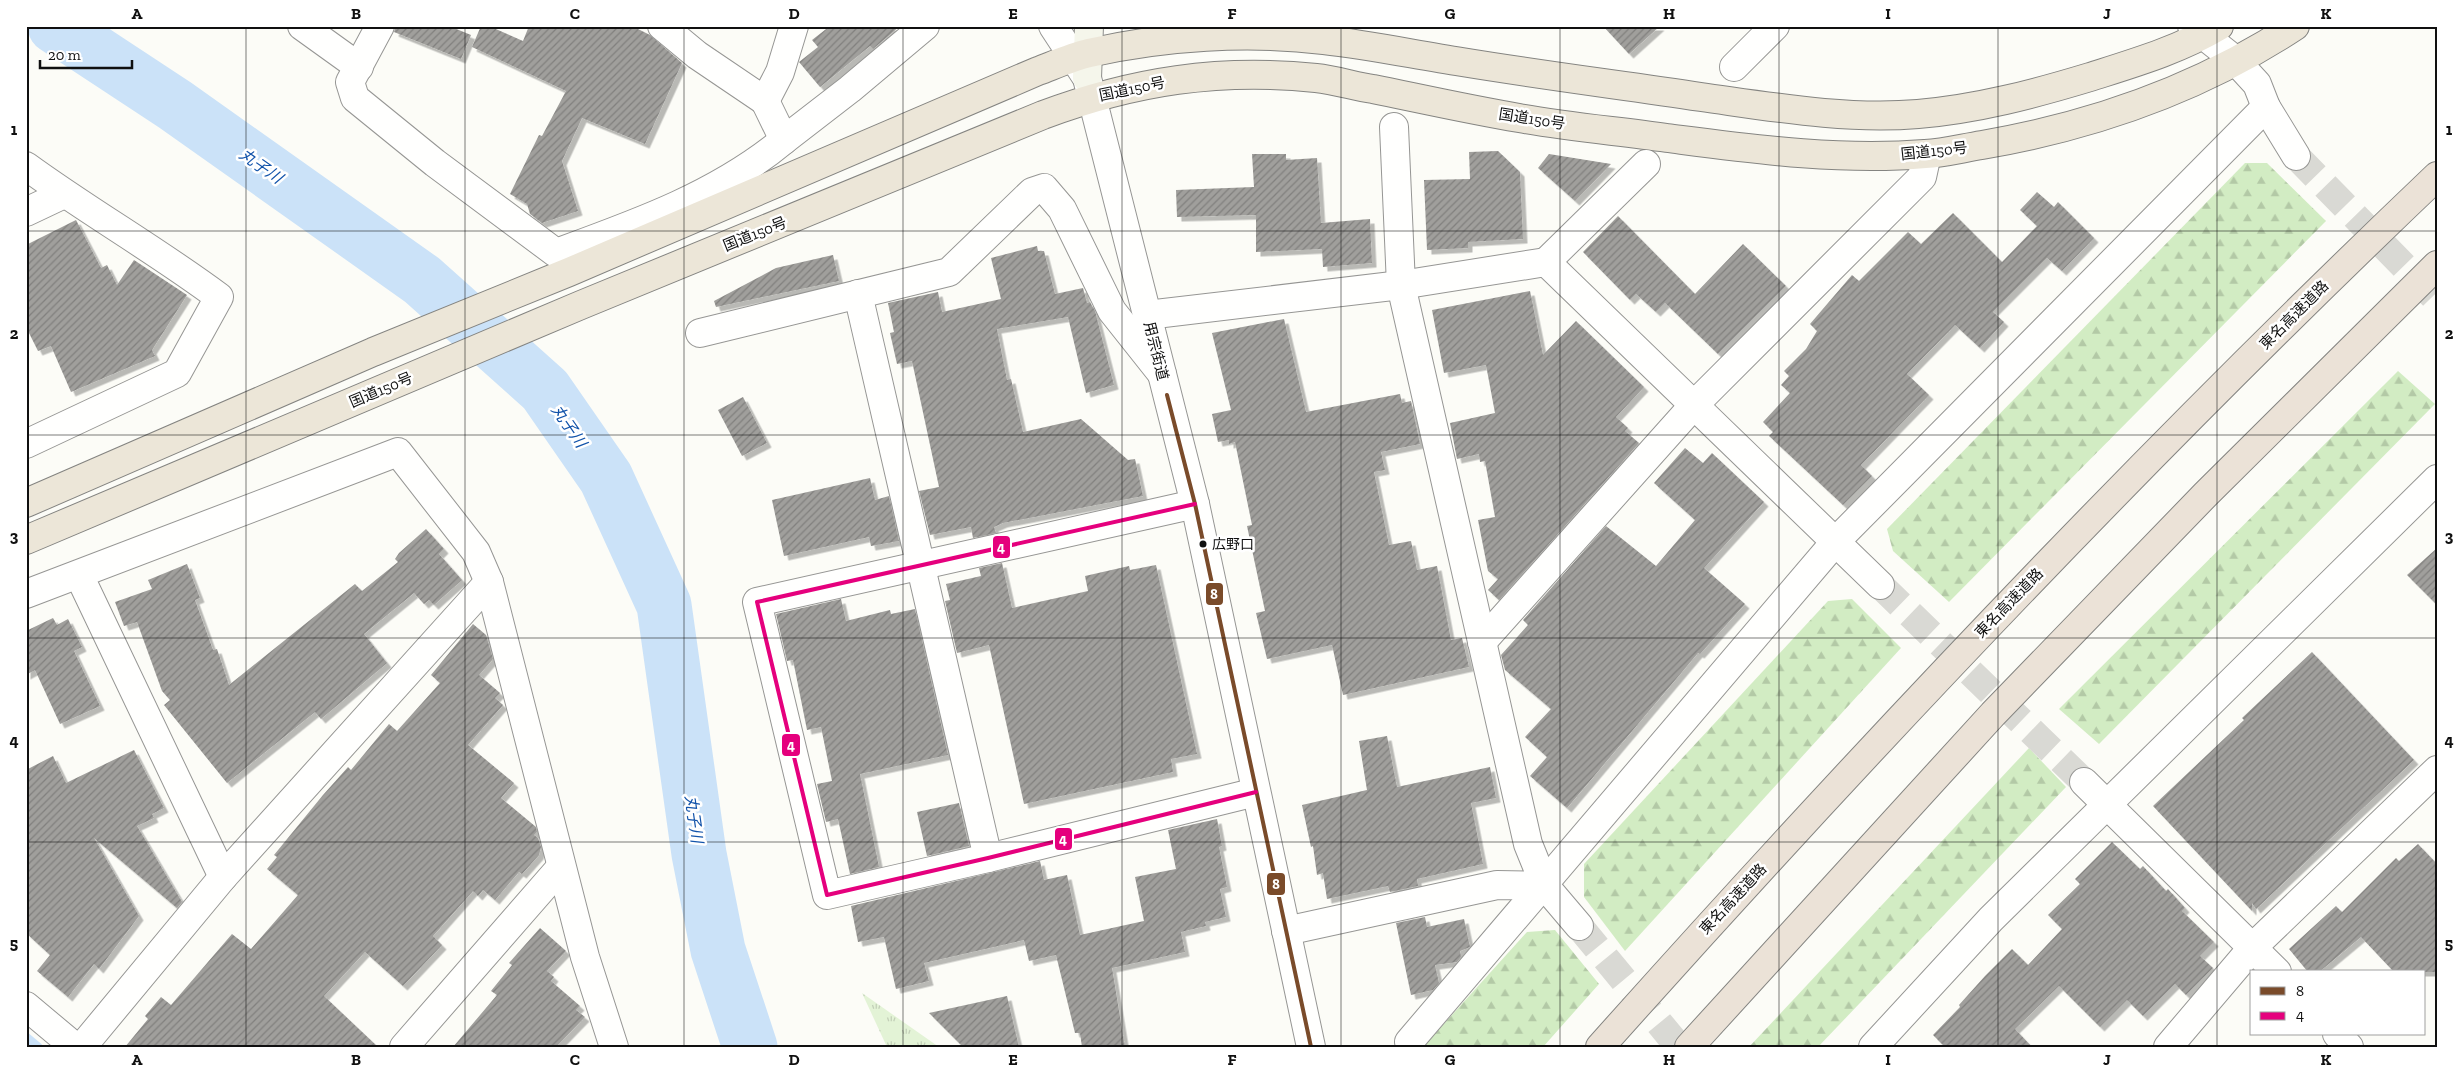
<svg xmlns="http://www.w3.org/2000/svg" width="2463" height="1073" viewBox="0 0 2463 1073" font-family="'Zilla Slab','Noto Sans JP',serif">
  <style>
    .forest { fill: url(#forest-firs) }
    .park { fill: url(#park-tufts) }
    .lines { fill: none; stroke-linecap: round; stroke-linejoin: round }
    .stream { stroke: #cbe2f8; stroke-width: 9 }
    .river { stroke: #cbe2f8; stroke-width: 55 }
    .building { fill: url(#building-hatch); filter: url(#shadow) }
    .minor-tunnel { stroke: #d9d9d4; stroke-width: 28; stroke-dasharray: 28 14; stroke-linecap: butt }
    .minor-casing { stroke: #969694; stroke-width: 30 }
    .tertiary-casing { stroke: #969694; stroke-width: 30 }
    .secondary-casing { stroke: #8d8d8b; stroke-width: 30 }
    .trunk-casing { stroke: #848481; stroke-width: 30 }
    .motorway-casing { stroke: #848481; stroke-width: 30 }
    .minor { stroke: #fffffe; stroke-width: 28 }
    .tertiary { stroke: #fffffe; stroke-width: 28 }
    .secondary { stroke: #f5f6eb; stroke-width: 28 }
    .trunk { stroke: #ece6d8; stroke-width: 28 }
    .motorway { stroke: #ebe2d7; stroke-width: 28 }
    .bus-1-casing { stroke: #fff; stroke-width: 8 }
    .bus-2-casing { stroke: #fff; stroke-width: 8 }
    .bus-1 { stroke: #7a4b2a; stroke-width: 4 }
    .bus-2 { stroke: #e5007d; stroke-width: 4 }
    .grid { fill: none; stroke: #101010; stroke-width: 1; stroke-opacity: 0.55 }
    .bus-dot { fill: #101010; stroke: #fff; stroke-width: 2 }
    .labels { text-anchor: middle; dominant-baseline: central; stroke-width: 5; stroke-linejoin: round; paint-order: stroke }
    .bus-label { font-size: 14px; fill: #101010; stroke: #fff; text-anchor: start }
    .street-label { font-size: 15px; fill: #101010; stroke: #fff }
    .water-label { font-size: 16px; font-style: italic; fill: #1253aa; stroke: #fff }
    .line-badge { stroke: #fff; stroke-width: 2 }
    .badge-label { font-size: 14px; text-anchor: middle; font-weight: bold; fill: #fff }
    .neatline { fill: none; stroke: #101010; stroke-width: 2 }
    .grid-label { font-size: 16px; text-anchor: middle; font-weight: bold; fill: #101010 }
  </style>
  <defs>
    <pattern id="forest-firs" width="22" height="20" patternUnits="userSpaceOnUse" patternTransform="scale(1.25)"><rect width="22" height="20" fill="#d2ecc3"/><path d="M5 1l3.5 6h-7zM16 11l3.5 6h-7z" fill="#b3c9a6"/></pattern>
    <pattern id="park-tufts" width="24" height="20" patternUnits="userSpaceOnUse" patternTransform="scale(1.25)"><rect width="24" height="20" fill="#e3f3d6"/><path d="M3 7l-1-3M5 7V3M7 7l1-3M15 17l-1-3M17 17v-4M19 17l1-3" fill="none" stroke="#c2cfb7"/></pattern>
    <pattern id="building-hatch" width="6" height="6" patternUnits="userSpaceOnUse" patternTransform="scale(1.25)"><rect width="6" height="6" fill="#a09f9c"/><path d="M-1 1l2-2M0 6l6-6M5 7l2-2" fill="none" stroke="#81807e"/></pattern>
    <filter id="shadow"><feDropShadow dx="4.5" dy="4.5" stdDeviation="0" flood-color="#0004"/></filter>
  </defs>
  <rect width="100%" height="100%" fill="#fcfcf7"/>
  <g class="forest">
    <polygon points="2245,163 2267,163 2326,221 1949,602 1893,551 1887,529"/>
    <polygon points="2398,371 2435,404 2099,744 2059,709"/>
    <polygon points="1852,599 1901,648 1625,951 1584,897 1584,864 1828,601"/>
    <polygon points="2029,748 2066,787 1818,1047 1749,1047"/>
    <polygon points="1555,930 1599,984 1543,1047 1423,1047 1527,932"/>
  </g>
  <polygon class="park" points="862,993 939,1047 887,1047"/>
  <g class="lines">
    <polyline class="stream" points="26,1037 38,1047"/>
    <polyline class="river" points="55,26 175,105 422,280 545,390 606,478 664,605 699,854 718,950 750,1047"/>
  </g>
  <g class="building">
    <polygon points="396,26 449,26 471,35 461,59 394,32"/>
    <polygon points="481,26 489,26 523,41 529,26 632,26 650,35 682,63 645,144 582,118 562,161 578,211 542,223 530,214 527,204 510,194 539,135 542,136 566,91 472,47"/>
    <polygon points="830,26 900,26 873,49 870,46 820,87 799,62 818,47 812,40"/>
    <polygon points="1603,26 1660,26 1629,54"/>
    <polygon points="1498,151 1520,172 1523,239 1468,242 1468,248 1427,250 1424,180 1470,179 1469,152"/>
    <polygon points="1252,154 1286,154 1286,160 1317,158 1321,223 1370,219 1372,263 1323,267 1322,249 1256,252 1256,215 1177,217 1176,190 1254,187"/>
    <polygon points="1549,154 1611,164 1575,201 1538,168"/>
    <polygon points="2037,192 2054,207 2058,202 2094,238 2062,271 2047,258 1993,312 2004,322 1980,348 1955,325 1907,374 1929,395 1861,465 1872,476 1843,505 1769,436 1773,432 1763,422 1790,393 1781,385 1789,376 1784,371 1806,349 1817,331 1810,324 1852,275 1859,281 1908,232 1921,244 1953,213 2002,262 2037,226 2020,210"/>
    <polygon points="1618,216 1695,294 1743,244 1786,286 1718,354 1665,303 1656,312 1636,294 1630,300 1583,252"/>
    <polygon points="76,220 101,268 107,265 117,285 134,260 187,295 152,350 155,356 71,392 51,346 38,351 26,327 26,245"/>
    <polygon points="1037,246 1038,251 1044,251 1055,294 1083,288 1087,303 1090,302 1095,311 1114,385 1086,393 1068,317 997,329 1007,380 1011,379 1023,432 1081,419 1128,460 1135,459 1143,496 1003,523 994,527 996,533 973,538 971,527 930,535 919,491 939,487 912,361 897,364 890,333 894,332 888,303 938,292 942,312 1001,299 991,258"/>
    <polygon points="833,255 839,281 716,307 714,301 776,268"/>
    <polygon points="1530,291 1543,355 1576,321 1644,387 1616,417 1628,428 1625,431 1639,443 1499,600 1488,590 1498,579 1488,571 1478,520 1495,517 1485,461 1480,462 1479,454 1457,459 1450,423 1495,413 1486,365 1444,373 1432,310"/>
    <polygon points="1284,319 1306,412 1400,394 1402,403 1411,401 1420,444 1381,452 1385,470 1374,472 1389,545 1411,541 1417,570 1437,566 1451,640 1462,638 1469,667 1343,695 1332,645 1267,659 1256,613 1265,611 1247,526 1252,525 1235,442 1229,444 1229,440 1218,442 1212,414 1231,410 1212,333"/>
    <polygon points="743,397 767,443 742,456 718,410"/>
    <polygon points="1685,448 1703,463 1712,453 1764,502 1704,568 1745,604 1700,654 1698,653 1567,808 1530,776 1547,757 1525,737 1551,709 1505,670 1501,655 1528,625 1523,620 1606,526 1656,566 1695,520 1654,483"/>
    <polygon points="870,478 875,500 889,496 899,541 871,546 869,537 784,556 772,500"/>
    <polygon points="426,529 444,549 439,554 462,580 434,605 429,600 424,604 414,593 364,634 387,663 321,719 315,712 227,783 164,705 170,700 162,691 137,622 124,626 115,602 152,589 148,580 187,564 200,598 195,600 213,650 217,649 229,685 355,584 362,591 398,562 395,559 399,553"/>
    <polygon points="2437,548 2437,605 2407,575"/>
    <polygon points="1002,563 1012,608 1088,591 1085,576 1129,566 1130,570 1156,565 1197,754 1171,759 1173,772 1024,804 989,645 957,653 945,601 950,600 946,584 981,576 979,568"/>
    <polygon points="841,599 846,621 890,610 891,614 915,609 948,755 860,774 879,867 850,874 838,819 826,822 817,784 832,781 821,727 807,730 793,660 787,661 776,614"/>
    <polygon points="53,618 57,625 68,619 82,647 74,651 100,706 60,724 35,670 26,675 26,631"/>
    <polygon points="473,624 486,635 493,659 479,675 500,693 495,698 503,705 468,745 514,783 501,798 536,827 537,832 534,835 538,838 541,847 539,855 522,874 519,872 495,900 483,890 478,896 473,891 433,936 442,945 403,986 365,952 324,996 378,1047 125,1047 148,1019 145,1016 161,997 171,1005 232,934 251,949 298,895 267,869 277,857 274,855 323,795 348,767 351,770 389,724 397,731 440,683 431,675"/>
    <polygon points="2312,652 2414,760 2256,909 2252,903 2252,911 2153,806 2244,720 2242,718"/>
    <polygon points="1387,736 1397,787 1490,767 1496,798 1471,803 1483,864 1417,879 1418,886 1390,892 1388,886 1327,899 1323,873 1317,875 1313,846 1311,847 1302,805 1367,790 1359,741"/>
    <polygon points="134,750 164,808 152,814 154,818 137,826 182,902 177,908 94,838 139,916 99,969 94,964 68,997 37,971 50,955 26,933 26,770 53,756 66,783"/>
    <polygon points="959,803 969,846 927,856 917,812"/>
    <polygon points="1217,819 1222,846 1219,847 1227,887 1220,889 1226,917 1205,922 1206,926 1181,932 1185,952 1112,968 1125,1047 1082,1047 1080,1033 1075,1033 1056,955 1029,961 1024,940 924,963 929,981 896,989 884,937 858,942 851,906 1040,861 1044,880 1067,875 1080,935 1144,921 1135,877 1176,869 1168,830"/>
    <polygon points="2112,842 2140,869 2143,866 2166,891 2168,889 2185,908 2182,911 2214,942 2200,956 2213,968 2186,995 2175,984 2143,1016 2127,1000 2100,1027 2059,986 2015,1029 2032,1047 1945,1047 1933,1035 1960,1007 1959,1005 1985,976 2012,949 2028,965 2062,929 2048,915 2080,884 2075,879"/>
    <polygon points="2418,844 2437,864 2437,972 2394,972 2361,937 2319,972 2308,972 2289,949 2336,906 2342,912 2396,858 2399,861"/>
    <polygon points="1425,917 1427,927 1464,919 1470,947 1460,951 1461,957 1457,962 1435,965 1439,983 1433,990 1411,995 1396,923"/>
    <polygon points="540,928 566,951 547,971 554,977 551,981 580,1006 576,1010 585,1017 556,1047 453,1047 497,995 491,991 512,965 509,963"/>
    <polygon points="1007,996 1019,1047 963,1047 929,1013"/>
  </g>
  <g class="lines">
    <g class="minor-tunnel">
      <polyline points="2296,156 2437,300"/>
      <polyline points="1880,585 2084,782"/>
      <polyline points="1579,926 1679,1047"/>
    </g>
    <defs>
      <g id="minor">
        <polyline points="302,26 359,67"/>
        <path d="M380,26L350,82L355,98L435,163L556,253C636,224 718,195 784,140"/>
        <polyline points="662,26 697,55 765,101 780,72 794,26"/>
        <polyline points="2192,26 2235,60 2257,84 2266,107 2296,156"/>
        <polyline points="1734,67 1775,26"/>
        <polyline points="765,101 784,140 850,89 925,26"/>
        <path d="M26,166C89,212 156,250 219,297L177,373L26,444"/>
        <polyline points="26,212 64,194"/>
        <polyline points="1546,262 1646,164"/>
        <polyline points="858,294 988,858"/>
        <polyline points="1147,315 1401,285 1546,262 1880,585"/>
        <polyline points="700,333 949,272 1032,192 1044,188 1062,209 1112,311 1162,374"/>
        <polyline points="1195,504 757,602 827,895 988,858 1256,792"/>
        <polyline points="79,575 223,877"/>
        <polyline points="26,594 398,452 476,552 489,582 585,957 614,1047"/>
        <polyline points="1482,642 1693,406 1922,177 1927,154"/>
        <polyline points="2084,782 2277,972"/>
        <polyline points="1545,886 1579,926"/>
        <polyline points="1286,931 1497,885 1545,886 1528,844 1401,285 1394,127"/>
        <polyline points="26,1006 75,1047"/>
        <polyline points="2337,1034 2349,1047"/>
        <polyline points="1409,1042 1836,541 2266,107"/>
        <polyline points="82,1047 223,877 489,582"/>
        <polyline points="404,1047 561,867"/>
        <polyline points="1873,1047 1991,919 2437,479"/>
        <polyline points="2168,1047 2253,947 2437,770"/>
      </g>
      <polyline id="tertiary" points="1053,26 1087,78 1195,504 1311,1047"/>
      <polyline id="secondary" points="1087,78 1089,26"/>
      <g id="trunk">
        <path d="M26,503L373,352L569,272L1038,71C1054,65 1072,57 1089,53C1164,36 1248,31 1324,40C1370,45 1416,55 1462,62C1541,75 1621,85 1701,97C1773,107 1846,120 1918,114C1977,109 2034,94 2090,77C2134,63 2179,50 2219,26"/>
        <path d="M26,540L581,305L1043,115C1134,81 1219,68 1316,78C1335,80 1354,86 1373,89C1422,99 1471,110 1519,118C1568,127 1618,131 1667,138C1753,149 1838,161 1925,154C1944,153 1963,148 1982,145C2092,126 2201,88 2295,26"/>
      </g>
      <g id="motorway">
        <path d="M1600,1047C1868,747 2145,454 2437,176"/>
        <polyline points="1689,1047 1993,714 2206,494 2437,265"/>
      </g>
    </defs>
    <use href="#minor" class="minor-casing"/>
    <use href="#tertiary" class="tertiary-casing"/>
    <use href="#secondary" class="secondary-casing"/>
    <use href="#trunk" class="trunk-casing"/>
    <use href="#motorway" class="motorway-casing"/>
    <use href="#minor" class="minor"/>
    <use href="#tertiary" class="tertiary"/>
    <use href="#secondary" class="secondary"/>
    <use href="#trunk" class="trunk"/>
    <use href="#motorway" class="motorway"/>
    <defs>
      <polyline id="bus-1" points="1167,395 1195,504 1311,1047"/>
      <polyline id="bus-2" points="1195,504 757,602 827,895 988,858 1256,792"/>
    </defs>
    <use href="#bus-1" class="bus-1-casing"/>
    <use href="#bus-2" class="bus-2-casing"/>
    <use href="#bus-1" class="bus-1"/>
    <use href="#bus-2" class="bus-2"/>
  </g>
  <path class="grid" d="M246,26V1047M465,26V1047M684,26V1047M903,26V1047M1122,26V1047M1341,26V1047M1560,26V1047M1779,26V1047M1998,26V1047M2217,26V1047M26,231H2437M26,435H2437M26,638H2437M26,842H2437"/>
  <circle class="bus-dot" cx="1203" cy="544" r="4.5"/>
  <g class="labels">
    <g class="bus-label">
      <text x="1212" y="544">広野口</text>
    </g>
    <g class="street-label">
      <text transform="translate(1132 89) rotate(-12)">国道150号</text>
      <text transform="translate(1532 119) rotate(9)">国道150号</text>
      <text transform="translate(1934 151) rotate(-6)">国道150号</text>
      <text transform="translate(755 234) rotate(-22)">国道150号</text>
      <text transform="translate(2294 315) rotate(-45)">東名高速道路</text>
      <text transform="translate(1156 351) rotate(76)">用宗街道</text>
      <text transform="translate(381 390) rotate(-23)">国道150号</text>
      <text transform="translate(2009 603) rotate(-46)">東名高速道路</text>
      <text transform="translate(1733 899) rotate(-47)">東名高速道路</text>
    </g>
    <g class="water-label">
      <text transform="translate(261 166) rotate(35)">丸子川</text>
      <text transform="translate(569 426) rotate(55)">丸子川</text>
      <text transform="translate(694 819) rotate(82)">丸子川</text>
    </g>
  </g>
  <g class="line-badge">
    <rect x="992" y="535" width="19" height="24" rx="5" fill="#e5007d"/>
    <rect x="1205" y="582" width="19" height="24" rx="5" fill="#7a4b2a"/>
    <rect x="781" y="733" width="20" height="24" rx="5" fill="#e5007d"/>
    <rect x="1054" y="827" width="19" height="24" rx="5" fill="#e5007d"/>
    <rect x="1266" y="872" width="20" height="24" rx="5" fill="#7a4b2a"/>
  </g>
  <g class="badge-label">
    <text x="1001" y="552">4</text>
    <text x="1214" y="599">8</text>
    <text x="791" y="750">4</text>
    <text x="1063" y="844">4</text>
    <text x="1276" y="889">8</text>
  </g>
  <rect width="2463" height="1073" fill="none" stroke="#ffffff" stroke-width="55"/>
  <rect x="2250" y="970" width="175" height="65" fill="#ffffff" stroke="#9f9f9f"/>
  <rect x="2260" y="987" width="25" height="8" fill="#7a4b2a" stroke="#9f9f9f"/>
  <text x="2296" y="996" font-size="15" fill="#101010">8</text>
  <rect x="2260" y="1012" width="25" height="8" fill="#e5007d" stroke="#9f9f9f"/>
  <text x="2296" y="1020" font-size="15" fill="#101010">4</text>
  <path d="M40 60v8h92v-8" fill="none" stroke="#101010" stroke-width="2.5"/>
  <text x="48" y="60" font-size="15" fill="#101010" stroke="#ffffff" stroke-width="4" paint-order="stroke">20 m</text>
  <rect x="28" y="28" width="2408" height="1018" class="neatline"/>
  <g class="grid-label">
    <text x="137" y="19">A</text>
    <text x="356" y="19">B</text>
    <text x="575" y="19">C</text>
    <text x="794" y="19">D</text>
    <text x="1013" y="19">E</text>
    <text x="1232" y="19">F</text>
    <text x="1450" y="19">G</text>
    <text x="1669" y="19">H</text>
    <text x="1888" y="19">I</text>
    <text x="2107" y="19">J</text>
    <text x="2326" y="19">K</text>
    <text x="14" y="135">1</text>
    <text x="2449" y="135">1</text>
    <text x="14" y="339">2</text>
    <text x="2449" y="339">2</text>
    <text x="14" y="542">3</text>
    <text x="2449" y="542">3</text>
    <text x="14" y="746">4</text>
    <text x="2449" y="746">4</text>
    <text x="14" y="949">5</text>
    <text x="2449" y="949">5</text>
    <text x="137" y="1065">A</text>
    <text x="356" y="1065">B</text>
    <text x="575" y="1065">C</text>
    <text x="794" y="1065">D</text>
    <text x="1013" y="1065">E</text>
    <text x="1232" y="1065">F</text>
    <text x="1450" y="1065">G</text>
    <text x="1669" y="1065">H</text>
    <text x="1888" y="1065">I</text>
    <text x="2107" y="1065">J</text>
    <text x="2326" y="1065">K</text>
  </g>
</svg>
